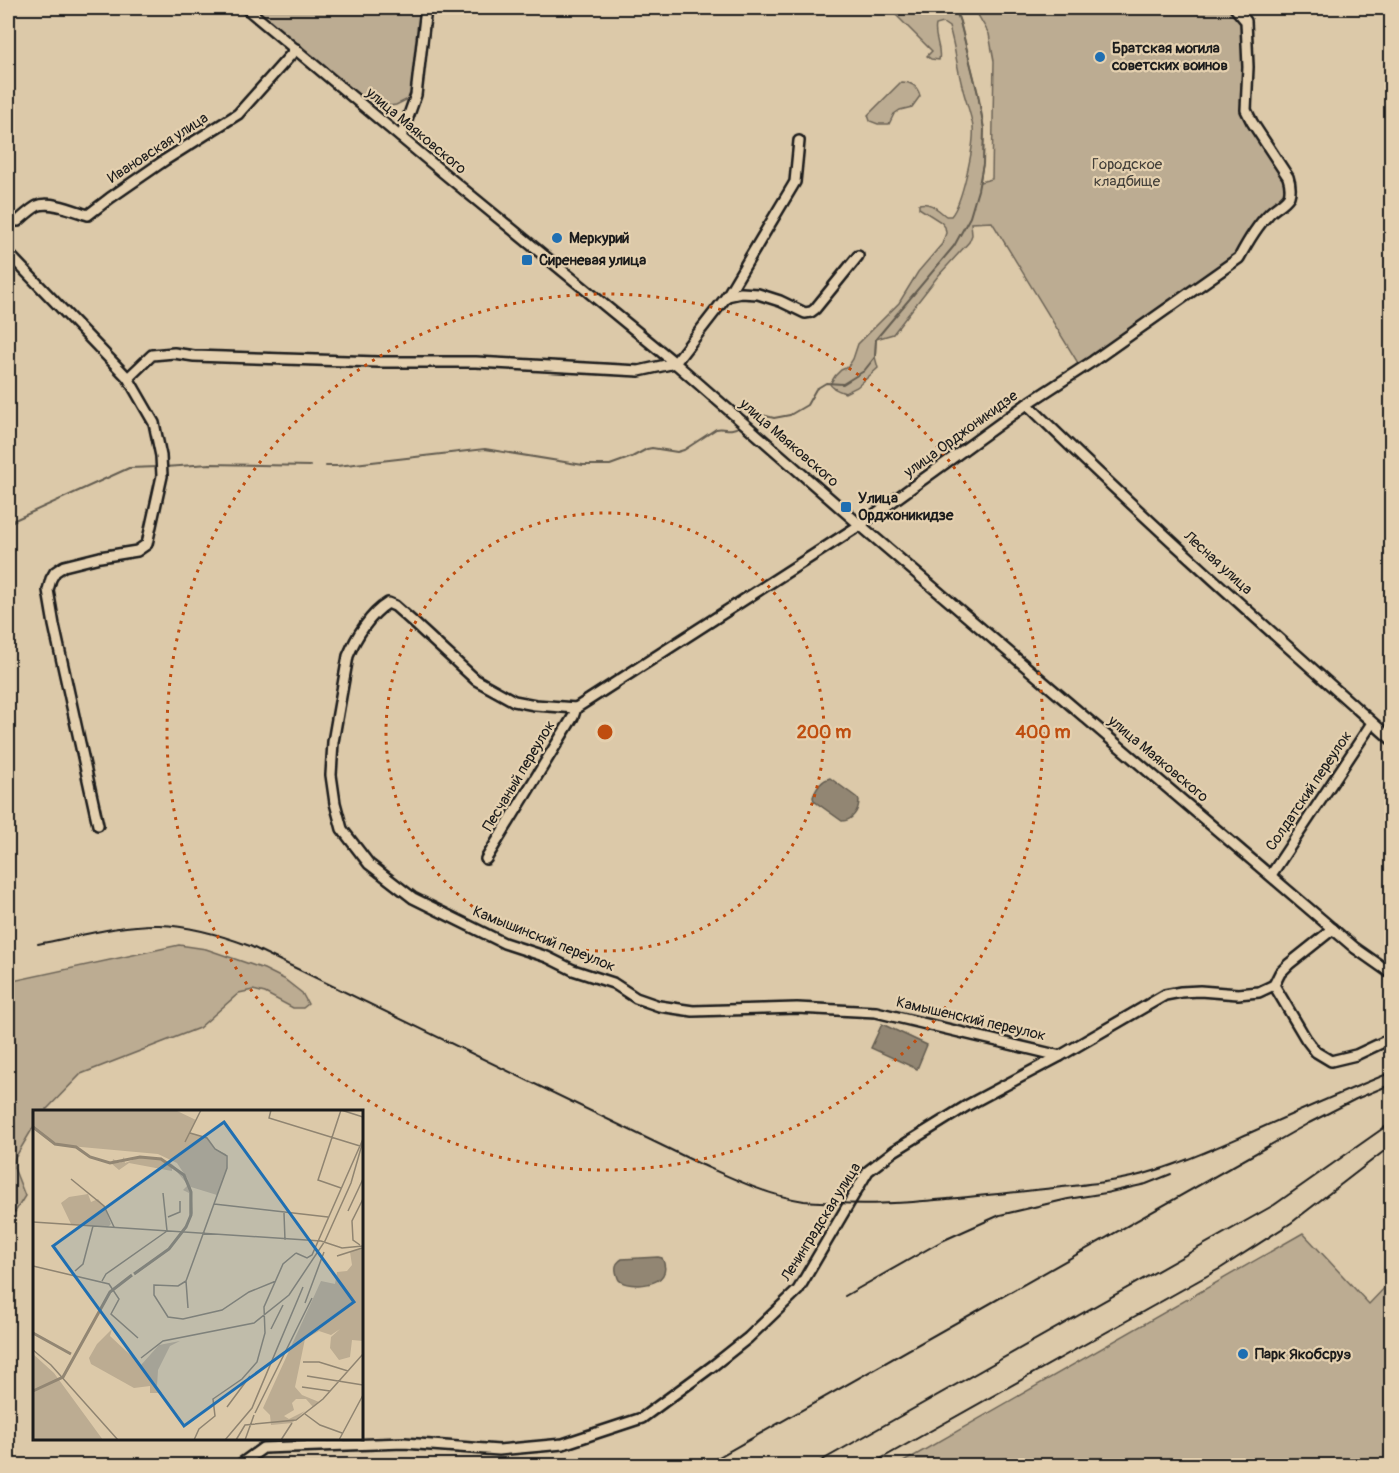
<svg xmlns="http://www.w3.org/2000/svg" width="1399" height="1473" viewBox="0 0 1399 1473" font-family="Pangolin,sans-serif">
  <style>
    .green { fill: #bcac92; stroke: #6c6457; stroke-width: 1.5 }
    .water { fill: #928673; stroke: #635c50; stroke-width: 1.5 }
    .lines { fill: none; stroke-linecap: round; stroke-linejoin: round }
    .stream { stroke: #635c50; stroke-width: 2 }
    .minor-casing { stroke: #1c1c1c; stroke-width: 14 }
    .minor { stroke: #e4d0af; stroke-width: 9 }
    .rail { stroke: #1c1c1c; stroke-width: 2 }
    .ring { fill: none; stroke: #bf4d0f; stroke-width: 3; stroke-dasharray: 3 6 }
    .poi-dot { fill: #1f6fb2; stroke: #e4d0af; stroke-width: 2 }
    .labels { text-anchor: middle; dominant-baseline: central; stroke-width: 4.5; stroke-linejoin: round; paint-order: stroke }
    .poi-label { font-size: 15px; font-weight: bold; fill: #1c1c1c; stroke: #e4d0af; text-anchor: start }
    .street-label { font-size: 15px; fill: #1c1c1c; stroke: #e4d0af }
    .park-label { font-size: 15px; fill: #44403a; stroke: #e4d0af }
    .inset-river { fill: none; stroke: #928673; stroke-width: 3 }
    .inset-road { fill: none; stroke: #8f8471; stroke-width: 1.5 }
    .view { fill: #1f6fb2; fill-opacity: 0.15; stroke: #1f6fb2; stroke-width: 3 }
    .inset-edge { fill: none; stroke: #1c1c1c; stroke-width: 3 }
    .centre { fill: #bf4d0f; stroke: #e4d0af; stroke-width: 3 }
    .ring-label { font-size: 18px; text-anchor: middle; font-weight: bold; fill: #bf4d0f; stroke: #e4d0af; stroke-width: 4.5; stroke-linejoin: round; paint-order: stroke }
  </style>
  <rect width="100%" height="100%" fill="#dcc9a9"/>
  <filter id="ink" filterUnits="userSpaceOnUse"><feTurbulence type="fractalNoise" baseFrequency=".0167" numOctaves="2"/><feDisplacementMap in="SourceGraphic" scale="12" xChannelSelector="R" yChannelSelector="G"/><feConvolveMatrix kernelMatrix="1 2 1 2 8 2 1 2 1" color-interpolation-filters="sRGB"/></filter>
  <g filter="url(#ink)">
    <g class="green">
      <polygon points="246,8 426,8 416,95 396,105 367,109"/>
      <path d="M889,8H955L960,22L978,94L984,129L983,164L980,182L992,179L994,61L989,34L974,8H1235L1246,21V110L1280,165L1289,195L1239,258L1081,368L992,222L971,223L972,235L969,242L938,276L893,334L876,339L875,357L878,368L857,387L845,393C840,391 832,389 830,384L835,376L841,370L848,367L853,359L858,344L899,303L918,272L942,244L946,233L945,227L941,222L919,208V204C930,201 938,210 946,216H951C962,204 975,144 973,127C971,114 965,99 962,86C957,67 955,46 949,27L943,23L936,25C933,37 942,47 939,60L931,59L927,56L932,51Z"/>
      <path d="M901,82C911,82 918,87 920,96L912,107L900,110L894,114L889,124H878L870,121L868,115Z"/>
      <polygon points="179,945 206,949 264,969 284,979 302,993 308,1004 303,1008 293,1008 265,993 253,990 239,993 199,1028 81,1074 45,1111 34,1112 34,1126 15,1158 14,1168 25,1196 15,1212 8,1210 8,982"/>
      <polygon points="1303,1233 1369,1304 1391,1281 1391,1465 898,1465"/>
    </g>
    <g class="water">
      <path d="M830,778L856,797L859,800C859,811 852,821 842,821L814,801L813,797C816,789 822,780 830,778Z"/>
      <polygon points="882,1024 927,1045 917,1069 871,1048"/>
      <path d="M658,1257L662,1258C677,1288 627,1289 619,1280C618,1279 616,1272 616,1271C615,1265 617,1262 622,1259Z"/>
    </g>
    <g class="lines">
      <g class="stream">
        <polyline points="745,421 749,415 754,413 774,418 790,415 807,405 816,389 826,383 843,384 864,371 875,357 876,339 954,246 970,217 978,190 983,164 984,129 978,94 960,22 955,8"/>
        <path d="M326,466H337L485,449L583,465H610L632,457L647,449L652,448L677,452L684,450L716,429C726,427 730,433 741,425"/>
        <polyline points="164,467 210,464 310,466"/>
        <polyline points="8,523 129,468 158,467"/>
      </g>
      <defs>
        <g id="minor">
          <polyline points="246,8 446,175 675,363 860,525 1355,948 1392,974"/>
          <polyline points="401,137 416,95 426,8"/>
          <path d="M18,221C24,216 30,210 37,206C50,200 75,211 88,215L110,198L165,160L238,114L296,49"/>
          <polyline points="8,253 128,378 154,423 161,456 162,476 147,544 137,551 100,557 64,566 55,572 51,579 48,590 54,625 98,825"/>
          <polyline points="727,296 741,293 758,294 780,301 805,313 811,312 815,309 858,256"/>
          <polyline points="128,378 152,355 174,353 194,356 378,362 476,362 639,371 675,363 727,296 795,182 799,141"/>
          <path d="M1027,404C1145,520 1269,630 1392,740"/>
          <path d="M576,708L535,705L514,701L476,680L412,621L395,606L388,603C370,614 356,637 348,656L333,742L331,775L335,803L342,829L369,864L413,898L504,943L547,957L573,970L613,983L636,998L659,1006L693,1011L797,1008L876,1012L1060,1056"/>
          <path d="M576,708L860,525L1027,404L1093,361L1239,258C1247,243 1256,227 1268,215C1274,208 1284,204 1289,196C1291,190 1290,183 1288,177L1252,122L1246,110L1248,67L1246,21L1235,8"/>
          <polyline points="486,859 573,717 576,708"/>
          <polyline points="1271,875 1372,723"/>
          <polyline points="1274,985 1306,1039 1316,1052 1331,1061 1356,1055 1392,1038"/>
          <polyline points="1274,985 1280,973 1289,964 1333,929"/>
          <polyline points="238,1466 263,1448 404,1443 499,1450 563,1444 642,1418 714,1365 748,1338 798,1290 868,1171 894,1151 968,1105 1060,1056 1165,995 1181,992 1200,991 1238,994 1259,992 1274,985"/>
        </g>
      </defs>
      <use href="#minor" class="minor-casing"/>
      <use href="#minor" class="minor"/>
      <g class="rail">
        <path d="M38,944C76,937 121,924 159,925C190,926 221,935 250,946L698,1163C732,1178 766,1195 804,1201C815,1202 825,1202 836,1203C897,1206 957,1198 1017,1192C1064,1186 1111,1185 1157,1170C1190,1160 1222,1145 1254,1131C1299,1111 1345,1091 1392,1072"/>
        <polyline points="845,1296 942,1241 1000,1215 1068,1199 1106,1193 1146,1184 1171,1174"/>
        <polyline points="703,1466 1309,1123 1356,1099 1392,1084"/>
        <polyline points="812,1466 1274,1205 1392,1122"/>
        <polyline points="868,1466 1221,1268 1291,1223 1392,1145"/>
      </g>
    </g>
  </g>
  <g class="ring">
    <circle cx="605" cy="732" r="219"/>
    <circle cx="605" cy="732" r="438"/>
  </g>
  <g class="poi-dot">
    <circle cx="1100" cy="57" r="6"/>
    <circle cx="557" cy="238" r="6"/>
    <rect x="521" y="254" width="12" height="12" rx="3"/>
    <rect x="840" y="501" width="12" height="12" rx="3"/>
    <circle cx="1243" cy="1354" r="6"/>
  </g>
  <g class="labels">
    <g class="poi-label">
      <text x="1112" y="48">Братская могила<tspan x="1112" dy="17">советских воинов</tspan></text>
      <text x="569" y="238">Меркурий</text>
      <text x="539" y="260">Сиреневая улица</text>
      <text x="858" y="498">Улица<tspan x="858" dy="17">Орджоникидзе</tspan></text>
      <text x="1255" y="1354">Парк Якобсруэ</text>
    </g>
    <g class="street-label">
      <text transform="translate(416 131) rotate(40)">улица Маяковского</text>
      <text transform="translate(158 148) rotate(-33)">Ивановская улица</text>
      <text transform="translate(961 434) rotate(-36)">улица Орджоникидзе</text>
      <text transform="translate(789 443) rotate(41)">улица Маяковского</text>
      <text transform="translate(1218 563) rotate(42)">Лесная улица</text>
      <text transform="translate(1158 759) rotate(40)">улица Маяковского</text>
      <text transform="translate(519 776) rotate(-59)">Песчаный переулок</text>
      <text transform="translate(1309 791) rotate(-56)">Солдатский переулок</text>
      <text transform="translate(544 939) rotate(22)">Камышинский переулок</text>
      <text transform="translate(971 1019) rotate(13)">Камышенский переулок</text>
      <text transform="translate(821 1222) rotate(-58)">Ленинградская улица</text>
    </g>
    <g class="park-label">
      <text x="1127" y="164">Городское<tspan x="1127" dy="17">кладбище</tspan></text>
    </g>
  </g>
  <g transform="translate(33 1110)">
    <rect width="330" height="330" fill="#dcc9a9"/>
    <path d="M0,0H142L163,10L157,23L174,28L182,39L193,44L194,58L184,85L158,77L160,103L156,110V83L150,80L155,75L139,56V61L96,53L86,60L79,54L80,49L87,53L91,47L92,53L107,47L128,49L139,54L156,71L144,53L125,44L26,35L0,17ZM55,84L58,92L65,89L71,96L78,114L75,117L38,114L28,93L36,87ZM330,138V231L319,230L317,247L306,250L297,238L298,227L307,219L298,225L286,221L272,229L262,277L269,285L286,292L280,297L273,289H263L259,293L261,300L251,306L256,309L272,301L259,313L238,315L237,305L230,298L288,171L302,174L304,162L314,161L319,155L317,142ZM79,219L77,226L108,255L126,235L147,231L137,236L125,260L124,276L129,283H117V276L101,278L58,254L56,248L64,234ZM0,244L21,263L70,330H0Z" fill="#bcac92"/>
    <path class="inset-river" d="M0,17L22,34L43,37L57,47L77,53L107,47L128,49L151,65L158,82V105L153,117L136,139L101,164M0,223L38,244M0,281L30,267L77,182L99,165"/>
    <path class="inset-road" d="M238,0L236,8L327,36M308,0L285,70L308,78M308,0L330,7M152,32L168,0M38,69L71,96L81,117M181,94L295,107M315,101L330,69M251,103L252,130M135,107L147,102V91M0,112L288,131L309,138L330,136M327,135L320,130L319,111L330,89M263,143L274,148L279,145L330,29M304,146L329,138M0,156L76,174L86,189L78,204L105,228M42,161L50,154L60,116M69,171L73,164L134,121L130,83M153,171L145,176L121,175V185L135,207L150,209L189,200L216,182L243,171M272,193L291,142M155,198L153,171L194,58V46L182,39L174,28L157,23M238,219L250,195M0,240L18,255L85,330M108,248L130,231L221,213L256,185L292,131L318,73L330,31M270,252H286L315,261M274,266L330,275M269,277L297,281M194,297L217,266M222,303L279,188M272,304L287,315L309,323M161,330L166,319L182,306L180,289L209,269L224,252L232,223L231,197L250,154L263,143M192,330L219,298L270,177M203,330L212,315L263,310L290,289L330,244M212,330L221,305M248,330L259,313M306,330L330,285"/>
    <path class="view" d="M191,12L321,192L151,316L20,136Z"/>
    <rect width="330" height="330" class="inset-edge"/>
  </g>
  <circle cx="605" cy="732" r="9" class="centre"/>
  <g class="ring-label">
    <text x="824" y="738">200 m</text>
    <text x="1043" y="738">400 m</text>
  </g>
  <rect width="1399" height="1473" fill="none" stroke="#e4d0af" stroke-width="30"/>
  <rect x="15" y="15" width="1369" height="1443" fill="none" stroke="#1c1c1c" stroke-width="2" filter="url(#ink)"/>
</svg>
